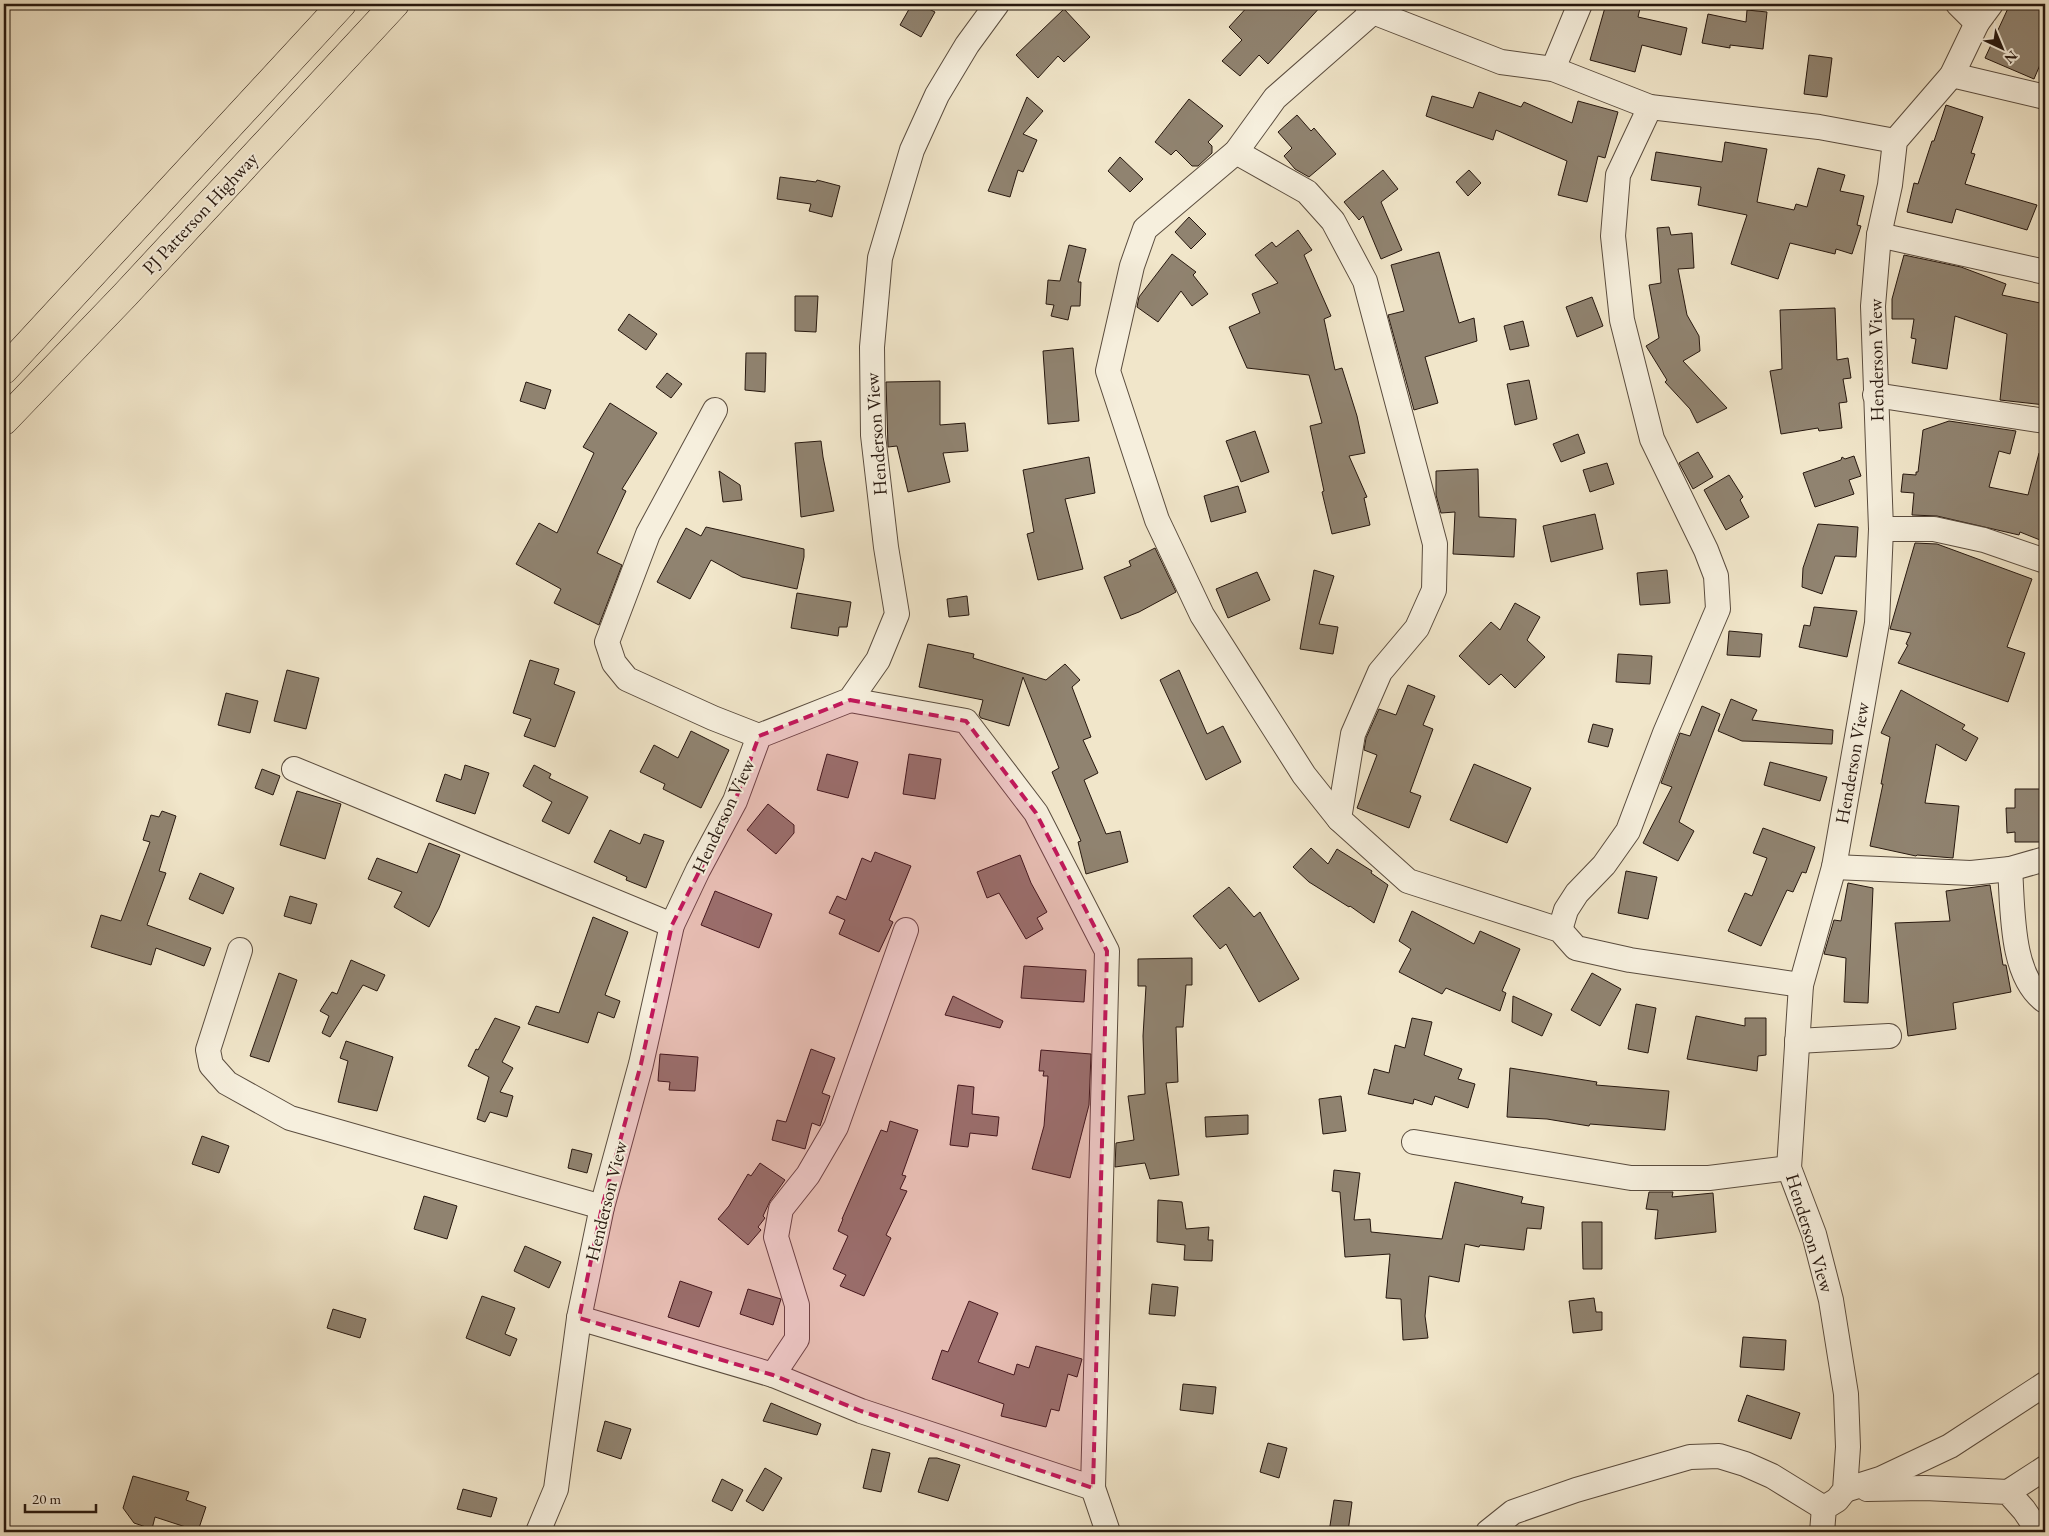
<svg xmlns="http://www.w3.org/2000/svg" width="2049" height="1536" viewBox="0 0 2049 1536" font-family="'EB Garamond',serif">
  <style>
    .building { fill: #908370; stroke: #27180f }
    .lines { fill: none; stroke-linecap: round; stroke-linejoin: round }
    .minor-casing { stroke: #5a4c3e; stroke-width: 26 }
    .motorway-casing { stroke: #27180f; stroke-width: 29 }
    .minor { stroke: #f6efdd; stroke-width: 24 }
    .motorway { stroke: #f1e6ca; stroke-width: 28 }
    .marked { fill: #c2185b; fill-opacity: 0.2; stroke: #c2185b; stroke-width: 4; stroke-dasharray: 10 6; stroke-linejoin: round }
    .labels { text-anchor: middle; dominant-baseline: central; stroke-width: 4; stroke-linejoin: round; paint-order: stroke }
    .street-label { font-size: 19px; fill: #27180f; stroke: #f6efdd }
  </style>
  <rect width="100%" height="100%" fill="#f1e6ca"/>
  <filter id="stains"><feTurbulence type="fractalNoise" baseFrequency=".004" numOctaves="4"/><feColorMatrix values="0 0 0 0 .2 0 0 0 0 .09 0 0 0 0 .02 0 0 0 .5 -.17"/></filter>
  <radialGradient id="worn" r=".72"><stop offset=".6" stop-color="#630" stop-opacity="0"/><stop offset="1" stop-color="#630" stop-opacity=".3"/></radialGradient>
  <g class="building">
    <polygon points="912,4 919,4 935,12 921,37 900,25"/>
    <polygon points="1250,4 1323,4 1268,64 1259,55 1240,76 1222,61 1242,40 1229,27"/>
    <polygon points="1606,4 1641,4 1638,17 1687,28 1681,55 1642,45 1635,72 1590,60"/>
    <polygon points="2010,4 2034,4 2045,10 2045,53 2034,79 1985,58"/>
    <polygon points="1064,9 1090,37 1064,62 1058,56 1038,78 1016,55"/>
    <polygon points="1747,10 1767,12 1763,49 1730,45 1730,48 1702,43 1708,14 1746,22"/>
    <polygon points="1809,55 1832,58 1827,97 1804,94"/>
    <polygon points="1479,92 1521,107 1524,102 1572,123 1578,101 1618,112 1605,158 1598,156 1587,202 1558,195 1567,161 1496,130 1493,140 1426,116 1432,96 1473,108"/>
    <polygon points="1027,97 1043,111 1023,134 1037,140 1023,172 1018,170 1010,197 988,191"/>
    <polygon points="1189,99 1223,126 1208,142 1212,146 1212,153 1198,166 1192,166 1176,150 1171,155 1155,142"/>
    <polygon points="1946,105 1983,117 1971,153 1975,154 1965,184 2037,205 2027,230 1956,209 1952,223 1907,212 1914,183 1918,184 1932,141 1934,141"/>
    <polygon points="1297,115 1311,131 1314,128 1336,154 1309,177 1295,169 1284,156 1292,148 1278,132"/>
    <polygon points="1725,142 1767,149 1757,202 1794,210 1796,204 1807,207 1818,168 1845,175 1840,191 1864,196 1857,225 1861,226 1852,254 1836,249 1835,254 1790,243 1778,279 1731,264 1747,215 1698,205 1701,187 1651,180 1656,152 1722,162"/>
    <polygon points="1120,157 1143,179 1130,192 1108,171"/>
    <polygon points="1383,170 1398,189 1381,202 1402,250 1381,259 1363,216 1359,220 1344,202"/>
    <polygon points="1469,170 1481,183 1468,196 1456,182"/>
    <polygon points="780,177 816,182 817,180 840,186 832,217 809,211 811,204 777,199"/>
    <polygon points="1189,217 1206,234 1191,249 1175,232"/>
    <polygon points="1669,227 1671,235 1692,233 1694,268 1678,269 1687,315 1699,336 1700,351 1683,361 1727,408 1697,423 1690,409 1665,382 1667,380 1646,346 1659,338 1649,285 1661,283 1657,228"/>
    <polygon points="1298,230 1312,250 1304,255 1331,316 1324,319 1335,370 1342,368 1357,416 1365,453 1349,456 1367,497 1364,498 1370,525 1332,534 1322,492 1324,491 1310,426 1322,423 1309,375 1247,368 1229,327 1260,313 1252,294 1278,283 1255,255 1272,242 1276,247"/>
    <polygon points="1069,245 1086,249 1078,282 1081,282 1080,306 1071,306 1068,320 1051,316 1054,305 1046,304 1048,280 1060,281"/>
    <polygon points="1439,252 1459,323 1474,318 1477,341 1425,357 1438,403 1414,410 1388,315 1404,311 1391,265"/>
    <polygon points="1172,254 1196,272 1193,275 1208,294 1192,306 1181,291 1158,322 1137,307 1139,297"/>
    <polygon points="1904,255 1961,267 2006,284 2002,295 2045,304 2045,405 2000,400 2007,334 1955,316 1947,369 1912,363 1916,339 1911,338 1914,319 1892,319 1892,299"/>
    <polygon points="795,296 818,296 816,332 795,331"/>
    <polygon points="1592,297 1603,326 1577,337 1566,307"/>
    <polygon points="1835,308 1837,360 1848,358 1851,378 1843,379 1847,402 1839,403 1842,428 1819,431 1818,428 1781,434 1770,371 1782,369 1780,310"/>
    <polygon points="629,314 657,334 646,350 618,330"/>
    <polygon points="1523,321 1529,346 1510,350 1504,326"/>
    <polygon points="1073,348 1079,421 1048,424 1043,351"/>
    <polygon points="746,353 766,353 765,392 745,390"/>
    <polygon points="667,373 682,384 671,398 656,387"/>
    <polygon points="1529,380 1537,419 1515,425 1507,384"/>
    <polygon points="940,381 940,425 965,423 968,451 943,453 950,482 908,492 897,446 888,447 886,382"/>
    <polygon points="526,382 551,390 545,409 520,401"/>
    <polygon points="610,403 657,433 622,489 626,491 597,553 622,565 599,625 554,603 561,589 516,564 539,523 557,533 594,453 583,447"/>
    <polygon points="1949,421 2016,431 2010,454 1999,451 1989,487 2028,495 2039,453 2045,454 2045,542 2020,532 2019,535 1937,516 1912,515 1914,493 1901,492 1903,474 1916,475 1916,472 1918,472 1923,430"/>
    <polygon points="1255,431 1269,472 1241,482 1226,441"/>
    <polygon points="1578,434 1585,453 1561,462 1553,444"/>
    <polygon points="821,441 823,457 834,511 801,517 795,443"/>
    <polygon points="1698,452 1713,477 1693,489 1679,463"/>
    <polygon points="1854,456 1861,476 1849,480 1854,494 1815,507 1803,473 1841,460 1842,457 1845,459"/>
    <polygon points="1089,457 1095,493 1065,499 1083,569 1038,580 1027,534 1034,532 1023,470"/>
    <polygon points="1607,463 1614,484 1590,492 1583,470"/>
    <polygon points="1478,469 1479,517 1516,519 1514,557 1453,554 1455,512 1441,513 1436,495 1436,471"/>
    <polygon points="719,471 740,485 742,500 723,502"/>
    <polygon points="1729,475 1743,497 1740,500 1749,517 1726,530 1704,490"/>
    <polygon points="1238,486 1246,512 1211,522 1204,496"/>
    <polygon points="1595,514 1603,549 1551,562 1543,526"/>
    <polygon points="1818,524 1858,527 1856,557 1835,556 1822,594 1802,587 1803,568"/>
    <polygon points="706,527 804,549 804,557 797,589 742,577 711,560 690,599 657,582 686,528 701,536"/>
    <polygon points="1915,543 1937,544 2032,579 2007,647 2025,653 2008,702 1898,663 1908,645 1906,644 1911,633 1890,629"/>
    <polygon points="1155,548 1176,592 1139,612 1121,619 1104,577 1131,566 1129,561"/>
    <polygon points="1314,570 1334,576 1319,624 1338,627 1333,654 1300,649"/>
    <polygon points="1667,570 1670,603 1640,605 1637,573"/>
    <polygon points="1257,572 1270,600 1228,618 1216,589"/>
    <polygon points="797,593 851,602 847,627 839,627 838,636 791,628"/>
    <polygon points="967,596 969,615 949,617 947,599"/>
    <polygon points="1515,603 1540,617 1527,640 1545,657 1515,688 1501,674 1489,685 1459,656 1491,622 1500,630"/>
    <polygon points="1814,607 1857,611 1847,657 1799,647 1804,625 1810,626"/>
    <polygon points="1729,631 1762,634 1760,657 1727,655"/>
    <polygon points="928,644 974,654 973,658 1046,680 1065,664 1080,680 1072,687 1091,737 1083,740 1098,773 1084,780 1106,834 1120,831 1128,862 1086,874 1078,842 1081,841 1052,772 1059,768 1023,677 1009,726 981,718 979,715 983,700 919,687"/>
    <polygon points="1618,654 1652,656 1650,684 1616,682"/>
    <polygon points="530,660 559,669 554,684 575,692 555,747 524,736 531,719 513,713"/>
    <polygon points="287,670 319,678 306,729 274,721"/>
    <polygon points="1179,670 1207,734 1223,726 1241,762 1206,780 1160,680"/>
    <polygon points="1408,685 1435,696 1423,725 1433,729 1410,792 1421,796 1409,828 1357,808 1377,755 1364,750 1366,738 1379,709 1396,715"/>
    <polygon points="1901,690 1965,725 1962,729 1978,738 1966,761 1936,744 1925,803 1959,806 1953,858 1917,855 1916,856 1870,846 1883,784 1881,784 1890,737 1881,733"/>
    <polygon points="226,693 258,701 250,733 218,725"/>
    <polygon points="1731,699 1757,710 1752,720 1833,730 1832,744 1742,741 1718,731"/>
    <polygon points="1702,706 1720,714 1679,822 1694,831 1678,861 1643,843 1672,787 1661,783 1680,733 1690,736"/>
    <polygon points="1593,724 1613,729 1608,747 1588,742"/>
    <polygon points="691,731 729,750 701,808 663,789 665,784 640,772 654,745 678,758"/>
    <polygon points="827,754 858,762 848,798 817,790"/>
    <polygon points="909,754 941,759 935,799 903,794"/>
    <polygon points="1770,762 1827,777 1820,801 1764,785"/>
    <polygon points="1474,764 1531,788 1507,843 1450,820"/>
    <polygon points="465,765 489,773 475,814 436,801 445,774 461,780"/>
    <polygon points="534,765 551,774 549,778 588,797 569,834 542,821 552,802 523,786"/>
    <polygon points="262,769 280,776 273,795 255,788"/>
    <polygon points="2015,789 2045,789 2045,842 2015,842 2015,832 2007,833 2006,808 2015,808"/>
    <polygon points="297,791 341,804 325,859 280,845"/>
    <polygon points="768,804 794,825 794,833 776,854 747,830"/>
    <polygon points="162,811 176,816 159,871 166,873 147,925 211,948 204,966 156,948 151,965 91,947 101,915 121,921 150,842 143,840 151,815 159,817"/>
    <polygon points="1763,828 1815,847 1806,873 1802,872 1793,892 1787,890 1761,946 1728,931 1745,893 1752,896 1767,858 1753,853"/>
    <polygon points="610,830 640,844 644,834 664,841 646,888 626,880 627,877 594,862"/>
    <polygon points="429,843 460,855 439,908 429,927 394,907 402,892 368,879 377,858 417,873"/>
    <polygon points="1311,848 1328,864 1337,849 1372,871 1371,873 1388,885 1374,923 1350,906 1349,907 1309,882 1293,867"/>
    <polygon points="875,852 911,866 889,920 893,922 879,952 839,934 845,920 829,913 837,896 846,900 862,858 871,862"/>
    <polygon points="1020,855 1031,883 1047,912 1037,918 1043,929 1026,939 999,893 987,898 977,872"/>
    <polygon points="1626,871 1657,877 1648,919 1618,913"/>
    <polygon points="200,873 234,888 223,914 189,899"/>
    <polygon points="1848,883 1873,888 1868,1003 1844,1002 1846,958 1824,954 1834,920 1841,921"/>
    <polygon points="1990,885 2003,965 2006,965 2011,992 1953,1003 1956,1029 1908,1036 1895,923 1950,921 1946,891"/>
    <polygon points="1229,887 1254,917 1260,912 1299,979 1259,1002 1226,944 1220,949 1193,916"/>
    <polygon points="715,891 772,914 759,948 701,925"/>
    <polygon points="290,896 317,904 311,924 284,916"/>
    <polygon points="1412,911 1474,944 1480,931 1520,949 1502,991 1506,993 1500,1011 1446,988 1442,994 1399,972 1411,949 1399,941"/>
    <polygon points="593,917 628,932 605,995 620,1001 614,1018 598,1012 588,1043 528,1024 536,1006 559,1013"/>
    <polygon points="1192,958 1192,985 1186,985 1183,1027 1176,1027 1178,1082 1166,1083 1179,1175 1150,1179 1145,1163 1115,1167 1116,1143 1134,1140 1128,1096 1145,1094 1143,1036 1146,986 1138,986 1138,959"/>
    <polygon points="351,960 385,975 377,991 363,985 330,1037 322,1033 329,1016 320,1011 332,992 337,994"/>
    <polygon points="1024,966 1086,970 1084,1002 1021,998"/>
    <polygon points="279,973 297,980 269,1062 250,1056"/>
    <polygon points="1592,973 1621,989 1600,1026 1571,1010"/>
    <polygon points="953,996 1003,1021 1000,1028 945,1015"/>
    <polygon points="1513,996 1552,1014 1542,1036 1512,1022"/>
    <polygon points="1636,1004 1656,1008 1648,1053 1628,1049"/>
    <polygon points="1696,1016 1745,1026 1745,1018 1766,1018 1766,1055 1758,1056 1757,1071 1687,1059"/>
    <polygon points="495,1018 520,1027 502,1062 513,1068 500,1092 513,1096 507,1117 490,1112 485,1122 477,1119 489,1077 468,1066 476,1049 478,1050"/>
    <polygon points="1412,1018 1432,1022 1424,1055 1462,1069 1458,1079 1475,1084 1468,1108 1435,1096 1432,1105 1414,1099 1413,1104 1368,1094 1374,1069 1389,1073 1395,1045 1405,1048"/>
    <polygon points="346,1041 393,1057 377,1111 338,1102 348,1061 340,1058"/>
    <polygon points="811,1049 835,1058 822,1093 830,1096 820,1126 812,1123 805,1149 772,1140 777,1120 786,1122"/>
    <polygon points="1041,1050 1091,1054 1089,1105 1070,1178 1032,1169 1044,1126 1048,1076 1043,1076 1044,1071 1039,1071"/>
    <polygon points="660,1054 698,1057 695,1091 669,1090 670,1082 658,1081"/>
    <polygon points="1510,1068 1597,1082 1596,1085 1669,1091 1665,1130 1590,1124 1589,1126 1547,1119 1507,1117"/>
    <polygon points="958,1085 974,1087 972,1114 999,1117 997,1136 970,1133 968,1147 950,1145"/>
    <polygon points="1341,1096 1346,1131 1323,1134 1319,1099"/>
    <polygon points="1248,1115 1248,1134 1206,1137 1205,1117"/>
    <polygon points="890,1121 918,1130 902,1175 906,1176 900,1189 907,1191 886,1235 891,1238 864,1296 840,1286 846,1275 833,1269 848,1236 838,1231 843,1219 842,1219 881,1130 887,1132"/>
    <polygon points="202,1136 229,1146 219,1173 192,1164"/>
    <polygon points="572,1149 592,1154 587,1173 568,1168"/>
    <polygon points="760,1163 785,1180 770,1201 763,1216 765,1218 758,1227 761,1230 748,1245 718,1219 729,1206 748,1174 751,1176"/>
    <polygon points="1334,1170 1360,1173 1354,1220 1370,1219 1371,1232 1442,1239 1455,1182 1523,1197 1521,1203 1544,1207 1541,1229 1527,1228 1524,1250 1480,1245 1479,1247 1465,1244 1459,1282 1429,1276 1425,1316 1428,1338 1403,1340 1401,1299 1386,1298 1390,1254 1345,1257 1340,1192 1332,1191"/>
    <polygon points="1649,1192 1673,1192 1672,1197 1713,1193 1716,1232 1655,1239 1658,1210 1646,1209"/>
    <polygon points="424,1196 457,1206 447,1239 414,1229"/>
    <polygon points="1158,1200 1182,1202 1186,1229 1209,1227 1208,1240 1213,1240 1212,1261 1184,1260 1185,1245 1157,1242"/>
    <polygon points="1582,1222 1602,1222 1602,1269 1583,1269"/>
    <polygon points="525,1246 561,1262 549,1288 514,1271"/>
    <polygon points="680,1281 712,1292 699,1327 668,1317"/>
    <polygon points="1152,1284 1178,1287 1175,1316 1149,1314"/>
    <polygon points="748,1289 781,1299 773,1325 740,1314"/>
    <polygon points="482,1296 515,1308 505,1334 517,1339 510,1356 466,1338"/>
    <polygon points="1594,1298 1596,1312 1602,1312 1602,1330 1573,1333 1569,1301"/>
    <polygon points="969,1301 998,1313 978,1362 1014,1375 1017,1364 1029,1368 1036,1346 1082,1359 1077,1377 1068,1374 1059,1411 1051,1409 1046,1427 1001,1416 1004,1404 932,1379 942,1350 948,1352"/>
    <polygon points="333,1309 366,1319 360,1338 327,1328"/>
    <polygon points="1743,1337 1786,1340 1784,1370 1740,1367"/>
    <polygon points="1183,1384 1216,1387 1213,1414 1180,1410"/>
    <polygon points="1747,1395 1800,1413 1791,1439 1738,1421"/>
    <polygon points="771,1403 821,1424 817,1435 763,1421"/>
    <polygon points="605,1421 631,1429 621,1459 597,1451"/>
    <polygon points="1268,1443 1287,1448 1279,1478 1260,1472"/>
    <polygon points="872,1449 890,1453 881,1492 863,1488"/>
    <polygon points="929,1458 937,1458 960,1465 948,1501 918,1492"/>
    <polygon points="765,1468 782,1478 763,1511 746,1501"/>
    <polygon points="133,1476 189,1492 186,1500 206,1507 198,1531 155,1517 152,1529 134,1523 123,1508"/>
    <polygon points="722,1479 743,1490 732,1511 712,1501"/>
    <polygon points="463,1489 497,1498 491,1517 457,1509"/>
    <polygon points="1334,1500 1352,1502 1348,1532 1329,1532"/>
  </g>
  <g class="lines">
    <defs>
      <g id="minor">
        <polyline points="1366,4 1373,12 1501,62 1553,69 1650,107 1819,127 1895,141"/>
        <polyline points="1958,4 1977,23"/>
        <polyline points="1373,12 1275,98 1236,152 1145,229 1132,266 1108,371 1157,520 1202,615 1304,775 1339,819 1408,881 1560,930 1576,948 1630,960 1801,985"/>
        <polyline points="1553,69 1580,4"/>
        <polyline points="1952,75 2045,97"/>
        <polyline points="1236,152 1307,192 1333,221 1365,281 1435,544 1434,590 1417,628 1380,672 1353,734 1339,819"/>
        <polyline points="1879,235 2045,272"/>
        <polyline points="1875,395 2045,421"/>
        <polyline points="715,410 648,534 607,642 614,663 627,679 713,718 759,736"/>
        <polyline points="1881,529 1934,529 1984,540 2045,561"/>
        <polyline points="850,700 966,721 1036,813 1107,951 1093,1488 1108,1532"/>
        <polyline points="294,769 672,925"/>
        <polyline points="1834,867 1971,873 2010,869 2045,859"/>
        <path d="M2010,869C2013,908 2010,976 2045,1001"/>
        <polyline points="1560,930 1566,910 1577,893 1604,865 1628,831 1665,733 1718,609 1716,576 1706,550 1652,439 1622,320 1613,236 1618,175 1650,107"/>
        <polyline points="240,950 208,1050 211,1065 227,1083 290,1118 602,1207"/>
        <polyline points="1797,1041 1889,1036"/>
        <polyline points="1414,1142 1631,1178 1709,1178 1789,1168"/>
        <polyline points="579,1318 773,1375 861,1411 1093,1488"/>
        <polyline points="773,1375 797,1339 797,1305 776,1237 781,1209 808,1175 836,1127 906,930"/>
        <polyline points="1867,1489 1925,1488 2008,1492 2024,1510 2039,1532"/>
        <polyline points="1845,1490 1880,1479 1950,1446 2045,1384"/>
        <polyline points="2008,1492 2045,1468"/>
        <polyline points="538,1532 556,1489 579,1318 602,1207 641,1064 672,925 698,870 735,801 759,736 850,700 878,660 897,614 886,547 873,435 872,347 880,258 912,150 937,95 967,45 997,4"/>
        <polyline points="1488,1532 1513,1512 1576,1490 1690,1457 1719,1456 1745,1464 1772,1476 1824,1508"/>
        <polyline points="1822,1532 1824,1508 1837,1500 1845,1490 1848,1447 1846,1394 1831,1300 1814,1234 1789,1168 1801,985 1834,867 1877,623 1881,529 1873,306 1879,235 1890,185 1895,141 1952,75 1977,23 1991,4"/>
      </g>
      <g id="motorway">
        <polyline points="4,370 342,4"/>
        <polyline points="4,421 125,295 395,4"/>
      </g>
    </defs>
    <use href="#minor" class="minor-casing"/>
    <use href="#motorway" class="motorway-casing"/>
    <use href="#minor" class="minor"/>
    <use href="#motorway" class="motorway"/>
  </g>
  <path class="marked" d="M850,700L966,721L1036,813L1107,951L1093,1488L861,1411L773,1375L579,1318L602,1207L641,1064L672,925L735,801L759,736Z"/>
  <g class="labels">
    <g class="street-label">
      <text transform="translate(200 213) rotate(-47)">PJ Patterson Highway</text>
      <text transform="translate(1876 360) rotate(-91)">Henderson View</text>
      <text transform="translate(876 434) rotate(-94)">Henderson View</text>
      <text transform="translate(1852 763) rotate(-80)">Henderson View</text>
      <text transform="translate(723 816) rotate(-65)">Henderson View</text>
      <text transform="translate(606 1201) rotate(-76)">Henderson View</text>
      <text transform="translate(1810 1233) rotate(73)">Henderson View</text>
    </g>
  </g>
  <rect width="2049" height="1536" fill="none" stroke="#f1e6ca" stroke-width="20"/>
  <rect x="5" y="5" width="2039" height="1526" fill="none" stroke="#27180f" stroke-width="2.5"/>
  <rect x="10" y="10" width="2029" height="1516" fill="none" stroke="#27180f"/>
  <g transform="translate(2002 48) rotate(136)" stroke="#f6efdd" stroke-width="4" paint-order="stroke">
  <path d="M0-4L9 19L0 12L-9 19Z" fill="#27180f"/>
  <text y="-8" font-size="14" font-weight="bold" text-anchor="middle" fill="#27180f">N</text>
  </g>
  <path d="M25 1504v8h71v-8" fill="none" stroke="#27180f" stroke-width="2.5"/>
  <text x="32" y="1504" font-size="15" fill="#27180f" stroke="#f6efdd" stroke-width="4" paint-order="stroke">20 m</text>
  <rect width="100%" height="100%" filter="url(#stains)"/>
  <rect width="100%" height="100%" fill="url(#worn)"/>
</svg>
